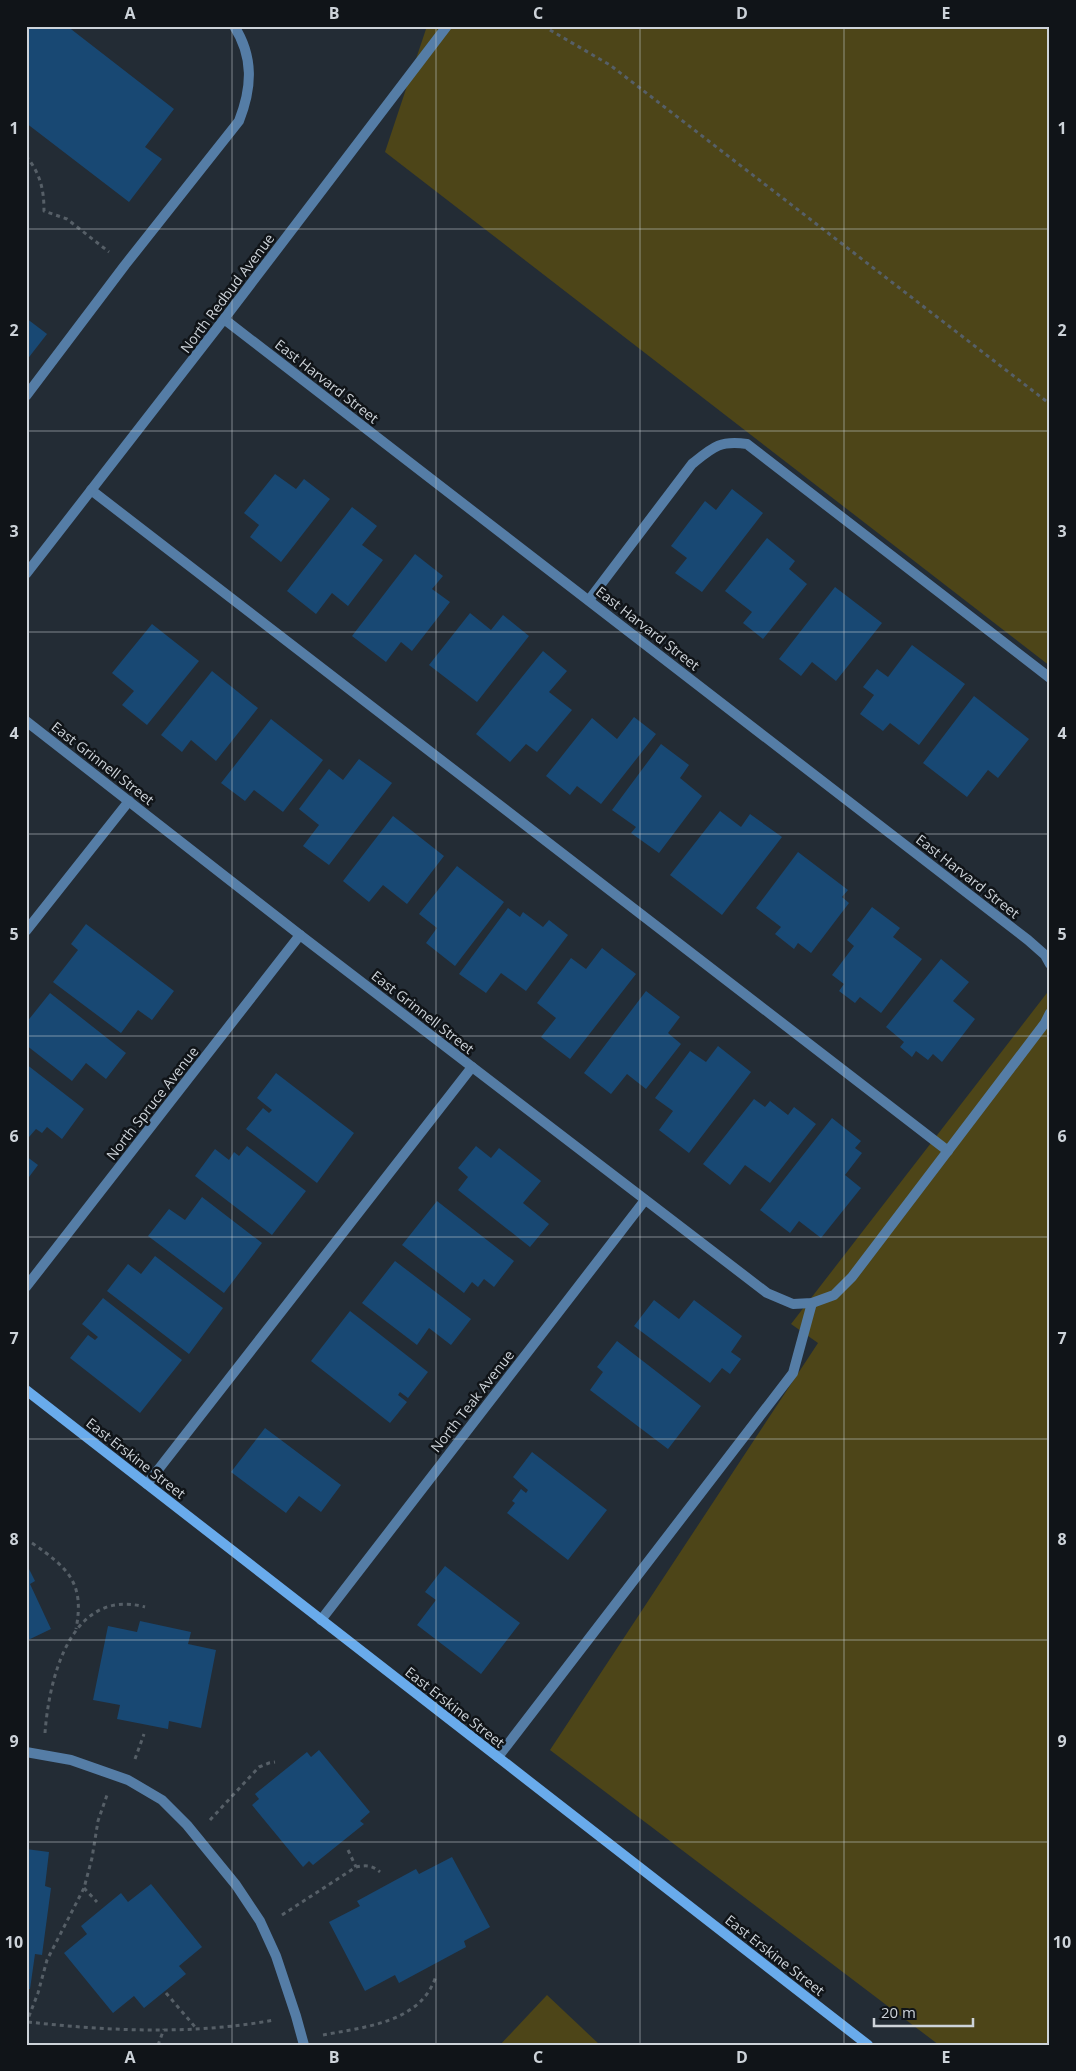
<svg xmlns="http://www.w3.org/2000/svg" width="1076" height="2071" viewBox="0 0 1076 2071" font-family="'Open Sans',sans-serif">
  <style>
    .green { fill: #4d4518 }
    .building { fill: #184873 }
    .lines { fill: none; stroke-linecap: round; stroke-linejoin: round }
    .path { stroke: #565f67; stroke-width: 3; stroke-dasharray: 4 4; stroke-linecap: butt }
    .lane { stroke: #557da6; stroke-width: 10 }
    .street { stroke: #557da6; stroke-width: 10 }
    .secondary { stroke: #69abec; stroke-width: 10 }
    .grid { fill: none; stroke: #cdd3d9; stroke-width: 1; stroke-opacity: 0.55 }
    .labels { text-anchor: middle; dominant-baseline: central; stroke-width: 5; stroke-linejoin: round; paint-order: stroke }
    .street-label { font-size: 14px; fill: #cdd3d9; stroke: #101418 }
    .neatline { fill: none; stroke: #cdd3d9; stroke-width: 2 }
    .grid-label { font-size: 16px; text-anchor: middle; font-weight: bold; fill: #cdd3d9 }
  </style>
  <rect width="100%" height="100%" fill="#232c35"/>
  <g class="green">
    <polygon points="427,26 1050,26 1050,666 385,152"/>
    <polygon points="1050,989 1050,2045 939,2045 550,1750 818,1343 791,1324"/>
    <polygon points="547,1995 600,2045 500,2045"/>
  </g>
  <g class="building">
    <polygon points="26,26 67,26 174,109 145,147 162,159 129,202 26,123"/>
    <polygon points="26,318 47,334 26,361"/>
    <polygon points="275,474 296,489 304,479 330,499 281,562 250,537 259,525 244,513"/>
    <polygon points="732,489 763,513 702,592 675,573 687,558 671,546 705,501 716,510"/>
    <polygon points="352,507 377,526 362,545 383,560 348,606 332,593 316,614 287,591"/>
    <polygon points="767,538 795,561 789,569 807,584 763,639 743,623 752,612 725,591"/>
    <polygon points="415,554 443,576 432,589 450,602 412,651 401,642 386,662 352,636"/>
    <polygon points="835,587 882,623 836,681 812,662 801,676 779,659"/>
    <polygon points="470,613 491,630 503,615 529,636 477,702 429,665"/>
    <polygon points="152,624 199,661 147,725 122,705 134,691 112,673"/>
    <polygon points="912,645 965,684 919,745 890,723 883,731 860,714 874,695 863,687 877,669 888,677"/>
    <polygon points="543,651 567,671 549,692 572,710 537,752 526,744 510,762 476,734"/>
    <polygon points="212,671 258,708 216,761 191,740 182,752 161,735"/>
    <polygon points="974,696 1029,739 998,778 988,770 967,797 923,763"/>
    <polygon points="634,717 656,734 601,804 577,786 570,795 546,776 592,718 617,739"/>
    <polygon points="271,719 323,760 283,812 254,790 245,801 221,783"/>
    <polygon points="661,744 689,765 680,778 702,796 659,853 631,833 636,827 612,810"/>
    <polygon points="359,759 392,783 329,865 303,846 319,825 299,809 329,769 343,780"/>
    <polygon points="720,811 741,827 750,814 782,837 722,915 670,875"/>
    <polygon points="393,816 444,856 407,904 383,885 369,902 343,881"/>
    <polygon points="798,852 848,890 842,897 849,903 811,953 798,943 794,949 775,934 781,927 756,908"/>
    <polygon points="457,866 504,902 455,966 426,943 437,928 419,914"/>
    <polygon points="872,907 900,928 893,937 922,959 881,1013 860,997 855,1003 839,991 844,984 832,975 854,946 847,940"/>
    <polygon points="508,908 520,917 523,912 543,927 549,920 568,935 526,991 501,973 486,993 459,974"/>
    <polygon points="86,924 174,991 152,1020 138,1010 121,1033 53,982 78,950 71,944"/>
    <polygon points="602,948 636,974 570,1059 541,1037 556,1018 537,1003 571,958 586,969"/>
    <polygon points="941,959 969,982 953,1001 975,1019 942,1062 933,1054 928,1060 916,1051 912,1057 900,1047 904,1042 886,1027"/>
    <polygon points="646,991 680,1017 668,1033 681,1044 646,1089 627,1074 611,1094 584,1073"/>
    <polygon points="50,993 126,1053 106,1079 86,1063 72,1081 26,1045 26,1023"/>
    <polygon points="718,1046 751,1072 689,1153 659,1130 673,1111 655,1098 690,1051 706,1062"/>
    <polygon points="26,1064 84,1109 62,1139 47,1127 42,1133 36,1129 29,1137 26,1135"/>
    <polygon points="276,1073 354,1133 317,1183 246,1129 263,1108 269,1113 272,1110 257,1098"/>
    <polygon points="754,1099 765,1107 770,1101 788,1115 794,1107 816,1124 770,1183 745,1165 730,1185 703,1164"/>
    <polygon points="832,1118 861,1141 855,1148 862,1153 845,1175 861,1188 821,1238 799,1221 790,1233 760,1210"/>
    <polygon points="247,1146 306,1191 272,1235 195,1176 215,1149 229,1160 234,1152 239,1156"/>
    <polygon points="476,1146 491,1158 499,1148 541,1181 523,1203 549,1224 530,1247 458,1190 468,1177 458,1168"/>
    <polygon points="26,1156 38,1165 26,1181"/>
    <polygon points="202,1197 262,1243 224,1293 148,1236 169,1209 185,1220"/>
    <polygon points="437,1201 514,1261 494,1287 484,1279 478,1287 472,1282 464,1293 402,1245"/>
    <polygon points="155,1256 223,1308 189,1354 107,1291 128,1264 141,1274"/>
    <polygon points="395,1261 471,1319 451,1345 429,1328 417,1345 362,1303"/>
    <polygon points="103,1298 182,1360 140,1413 70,1358 88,1335 95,1340 98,1337 82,1324"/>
    <polygon points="654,1300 679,1319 694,1300 742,1336 731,1352 741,1359 730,1374 722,1368 710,1383 634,1326"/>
    <polygon points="350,1311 428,1372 408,1398 400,1392 398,1395 407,1402 390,1423 311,1361"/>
    <polygon points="617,1341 701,1406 668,1449 590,1390 603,1372 597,1367"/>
    <polygon points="265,1428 341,1485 321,1512 299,1496 286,1513 231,1472"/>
    <polygon points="532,1452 607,1510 568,1560 507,1513 515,1503 512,1501 521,1489 526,1493 528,1490 513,1477"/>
    <polygon points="26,1563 35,1581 30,1584 51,1629 26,1641"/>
    <polygon points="445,1566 520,1623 481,1674 417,1625 436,1600 425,1592"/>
    <polygon points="140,1621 191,1632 188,1644 216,1650 201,1728 169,1721 168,1729 117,1719 120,1705 93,1700 108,1626 137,1632"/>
    <polygon points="319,1750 370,1812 360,1821 364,1824 313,1865 309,1861 303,1867 252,1805 259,1799 255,1794 307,1752 311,1757"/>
    <polygon points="26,1849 49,1852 45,1886 51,1888 42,1955 35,1954 30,1989 26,1989"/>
    <polygon points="452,1857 490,1927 464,1941 466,1947 399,1983 395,1975 365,1991 329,1922 360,1906 357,1901 416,1869 419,1874"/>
    <polygon points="151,1884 202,1947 179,1966 186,1974 144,2008 134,1996 113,2013 64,1953 87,1934 81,1926 121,1893 128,1902"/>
  </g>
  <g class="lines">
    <g class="path">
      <polyline points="543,26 610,65 1050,404"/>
      <path d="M26,156C40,173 44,189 44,211L67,219L109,252"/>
      <path d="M32,1543C68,1568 85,1583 76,1629"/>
      <path d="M45,1733C49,1678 71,1587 145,1607"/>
      <polyline points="135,1759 144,1734"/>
      <polyline points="210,1820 259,1767 269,1763 275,1762"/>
      <polyline points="348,1850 356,1867"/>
      <polyline points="84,1888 97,1902"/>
      <path d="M282,1915L356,1867C366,1865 372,1865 380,1872"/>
      <polyline points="166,1993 196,2028"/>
      <path d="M28,2022C109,2031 193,2035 274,2020"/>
      <polyline points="26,2024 38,1993 47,1960 84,1888 92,1858 98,1821 107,1795"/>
      <path d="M323,2035C364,2027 421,2023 436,1976"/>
      <polyline points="158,2045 164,2029"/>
    </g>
    <g class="lane">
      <path d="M26,396L125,265L239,121C252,88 254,57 234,26"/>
      <polyline points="91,490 948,1151"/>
      <path d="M589,600L692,464C713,447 720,440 747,444L1050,678"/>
      <polyline points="26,931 129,801"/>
      <polyline points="147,1484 472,1067"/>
      <polyline points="498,1757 793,1373 812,1303"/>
    </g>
    <g class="street">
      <polyline points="224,319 1028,940 1045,955 1050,964"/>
      <polyline points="26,574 224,319 447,26"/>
      <polyline points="26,721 300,935 767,1293 793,1304 812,1303 834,1295 852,1277 1045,1023 1050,1013"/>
      <polyline points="26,1287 300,935"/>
      <polyline points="321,1620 645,1200"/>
      <polyline points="26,1752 71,1760 128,1780 162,1800 187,1825 236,1885 260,1921 276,1956 296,2016 304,2045"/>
    </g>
    <polyline class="secondary" points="26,1390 868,2045"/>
  </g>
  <path class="grid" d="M232,26V2045M436,26V2045M640,26V2045M844,26V2045M26,229H1050M26,431H1050M26,632H1050M26,834H1050M26,1036H1050M26,1237H1050M26,1439H1050M26,1640H1050M26,1842H1050"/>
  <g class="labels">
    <g class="street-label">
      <text transform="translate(227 293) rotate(-53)">North Redbud Avenue</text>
      <text transform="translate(327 381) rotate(38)">East Harvard Street</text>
      <text transform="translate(648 628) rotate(38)">East Harvard Street</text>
      <text transform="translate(103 763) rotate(38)">East Grinnell Street</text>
      <text transform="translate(968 876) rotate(38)">East Harvard Street</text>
      <text transform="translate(423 1012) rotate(38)">East Grinnell Street</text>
      <text transform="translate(152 1103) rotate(-52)">North Spruce Avenue</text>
      <text transform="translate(472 1401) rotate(-52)">North Teak Avenue</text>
      <text transform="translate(136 1458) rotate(38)">East Erskine Street</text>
      <text transform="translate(455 1707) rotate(38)">East Erskine Street</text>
      <text transform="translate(775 1955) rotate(38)">East Erskine Street</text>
    </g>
  </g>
  <rect width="1076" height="2071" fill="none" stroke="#101418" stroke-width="55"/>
  <path d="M874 2018v8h99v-8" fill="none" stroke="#cdd3d9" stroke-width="2.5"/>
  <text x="881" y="2018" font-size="15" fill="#cdd3d9" stroke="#101418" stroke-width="4" paint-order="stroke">20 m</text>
  <rect x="28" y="28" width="1020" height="2016" class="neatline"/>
  <g class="grid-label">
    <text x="130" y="19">A</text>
    <text x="334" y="19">B</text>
    <text x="538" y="19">C</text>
    <text x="742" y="19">D</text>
    <text x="946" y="19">E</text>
    <text x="14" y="134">1</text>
    <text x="1062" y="134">1</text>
    <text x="14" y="336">2</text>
    <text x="1062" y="336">2</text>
    <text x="14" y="537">3</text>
    <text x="1062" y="537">3</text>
    <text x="14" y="739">4</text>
    <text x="1062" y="739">4</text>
    <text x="14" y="940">5</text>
    <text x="1062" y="940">5</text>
    <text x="14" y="1142">6</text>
    <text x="1062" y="1142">6</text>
    <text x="14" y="1344">7</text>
    <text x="1062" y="1344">7</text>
    <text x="14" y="1545">8</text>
    <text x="1062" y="1545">8</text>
    <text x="14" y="1747">9</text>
    <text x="1062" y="1747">9</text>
    <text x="14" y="1948">10</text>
    <text x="1062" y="1948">10</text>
    <text x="130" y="2063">A</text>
    <text x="334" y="2063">B</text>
    <text x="538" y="2063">C</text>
    <text x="742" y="2063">D</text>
    <text x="946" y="2063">E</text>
  </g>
</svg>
